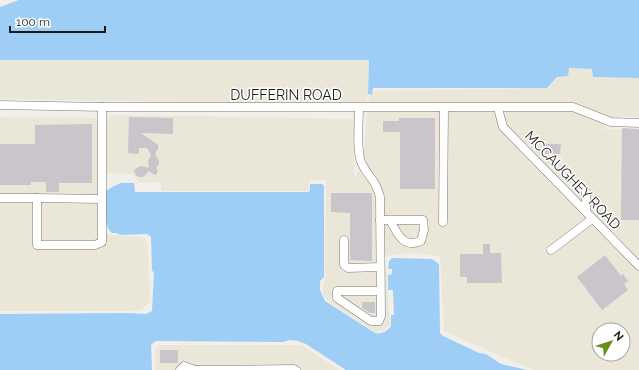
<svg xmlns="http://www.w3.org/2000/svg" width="639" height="370" viewBox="0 0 639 370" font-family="Raleway,sans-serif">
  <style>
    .built { fill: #eae7d9; fill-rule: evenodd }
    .water { fill: #9ecef6 }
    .building { fill: #c9c5ca }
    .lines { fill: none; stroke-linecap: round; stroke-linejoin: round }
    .minor-casing { stroke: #7b7a74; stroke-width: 9 }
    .minor { stroke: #fff; stroke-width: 8 }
    .labels { text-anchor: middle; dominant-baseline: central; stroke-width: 3; stroke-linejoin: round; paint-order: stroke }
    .street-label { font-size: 14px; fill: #1a1a18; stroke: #fff }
  </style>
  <rect width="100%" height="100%" fill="#f0efe9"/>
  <g class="built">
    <polygon points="369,59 368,94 365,105 0,99 0,60"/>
    <path d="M568,68L592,69L593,77L639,78V117H610L604,129L639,130V370H533L444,331L440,256L412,253L384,256V263L386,266L390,325L384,330L375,332L328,301L323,293V283L325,279L326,180H309V191H162L161,182L137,183V179L132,174L106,173L105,231L109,235L139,237L145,239L148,245L150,301L141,310L133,311H0V117L96,118L105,169L106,121L113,115L354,119V179L363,161L369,96L376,91L547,88ZM599,330H623V354H599Z"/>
    <polygon points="160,345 301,345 340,370 155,370 155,350"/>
  </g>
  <g class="water">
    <polygon points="19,0 639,0 639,78 593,77 592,69 569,68 568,76 557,77 547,88 373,88 372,95 368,94 369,60 0,60 0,7"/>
    <path d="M121,183H134L135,192H308L310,191V184H322L324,186V277L320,281V290L325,301L375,333C382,334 387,332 391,326V315H394L393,290H388V275L392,274V269H388L389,261L392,258L432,259L439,264L440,333L443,336L479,353L486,354L501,364L527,370H346L306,344L298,341L289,340L283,342L157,341L154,342L151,345L152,370H0V314L126,313L146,314L152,311L154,272L152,271L151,237L147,234L120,235L117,233H112C103,227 106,202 106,191L112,187Z"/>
  </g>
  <g class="building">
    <polygon points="129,117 173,118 173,134 141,133 158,145 158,149 155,154 159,161 159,165 156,167 158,171 156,175 153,174 149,171 143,177 139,177 136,175 134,170 138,167 142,166 149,168 148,161 151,155 147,148 139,148 139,154 128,153"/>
    <polygon points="399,118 435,118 435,189 400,189 400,132 383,132 383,121 399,121"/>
    <polygon points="92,124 92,183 59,183 59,192 46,192 46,182 31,182 31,185 0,185 0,144 35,144 35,125"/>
    <polygon points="622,128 639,129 639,220 621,220"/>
    <polygon points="546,144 561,144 560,154 545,154"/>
    <polygon points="331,193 372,193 372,261 350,260 350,213 331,212"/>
    <polygon points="483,244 490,244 490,253 501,253 502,283 467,283 467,277 460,277 460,254 483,254"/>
    <polygon points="605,255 621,276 623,274 628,281 624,284 628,290 602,310 577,277"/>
    <polygon points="362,302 375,302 375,313 370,313 362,308"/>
    <rect x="160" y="350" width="18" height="13"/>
  </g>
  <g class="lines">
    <defs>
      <g id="minor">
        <polyline points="0,105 102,107 573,107 611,122 639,123"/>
        <path d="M359,108C359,120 356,154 362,164C369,178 376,180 380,197L381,316L379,321H371L337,298V291H380"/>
        <polyline points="498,108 503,127 639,266"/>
        <polyline points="0,198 37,198 37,245 95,245 102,242 102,107"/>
        <polyline points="37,198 102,199"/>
        <polyline points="586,211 586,192"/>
        <path d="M380,220H423L424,230L421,241C403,249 397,233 390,220"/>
        <polyline points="443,222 444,108"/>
        <polyline points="344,240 344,265 348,268 380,267"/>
        <polyline points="551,250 592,219"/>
        <polyline points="180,370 184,366 195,370"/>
        <polyline points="195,370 294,369 296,370"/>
      </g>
    </defs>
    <use href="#minor" class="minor-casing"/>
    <use href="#minor" class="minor"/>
  </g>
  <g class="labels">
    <g class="street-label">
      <text x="286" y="95">DUFFERIN ROAD</text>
      <text transform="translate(573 180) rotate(46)">MCCAUGHEY ROAD</text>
    </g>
  </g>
  <g transform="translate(611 342) rotate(51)"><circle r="19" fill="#ffffff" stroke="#a3a3a3"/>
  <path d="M0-3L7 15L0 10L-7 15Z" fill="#698e1a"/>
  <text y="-6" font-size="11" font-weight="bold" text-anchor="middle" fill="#1a1a18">N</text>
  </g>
  <path d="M10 26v6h95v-6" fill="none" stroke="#1a1a18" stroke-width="2"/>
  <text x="16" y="26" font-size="12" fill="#1a1a18" stroke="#ffffff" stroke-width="3" paint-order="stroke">100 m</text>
</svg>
